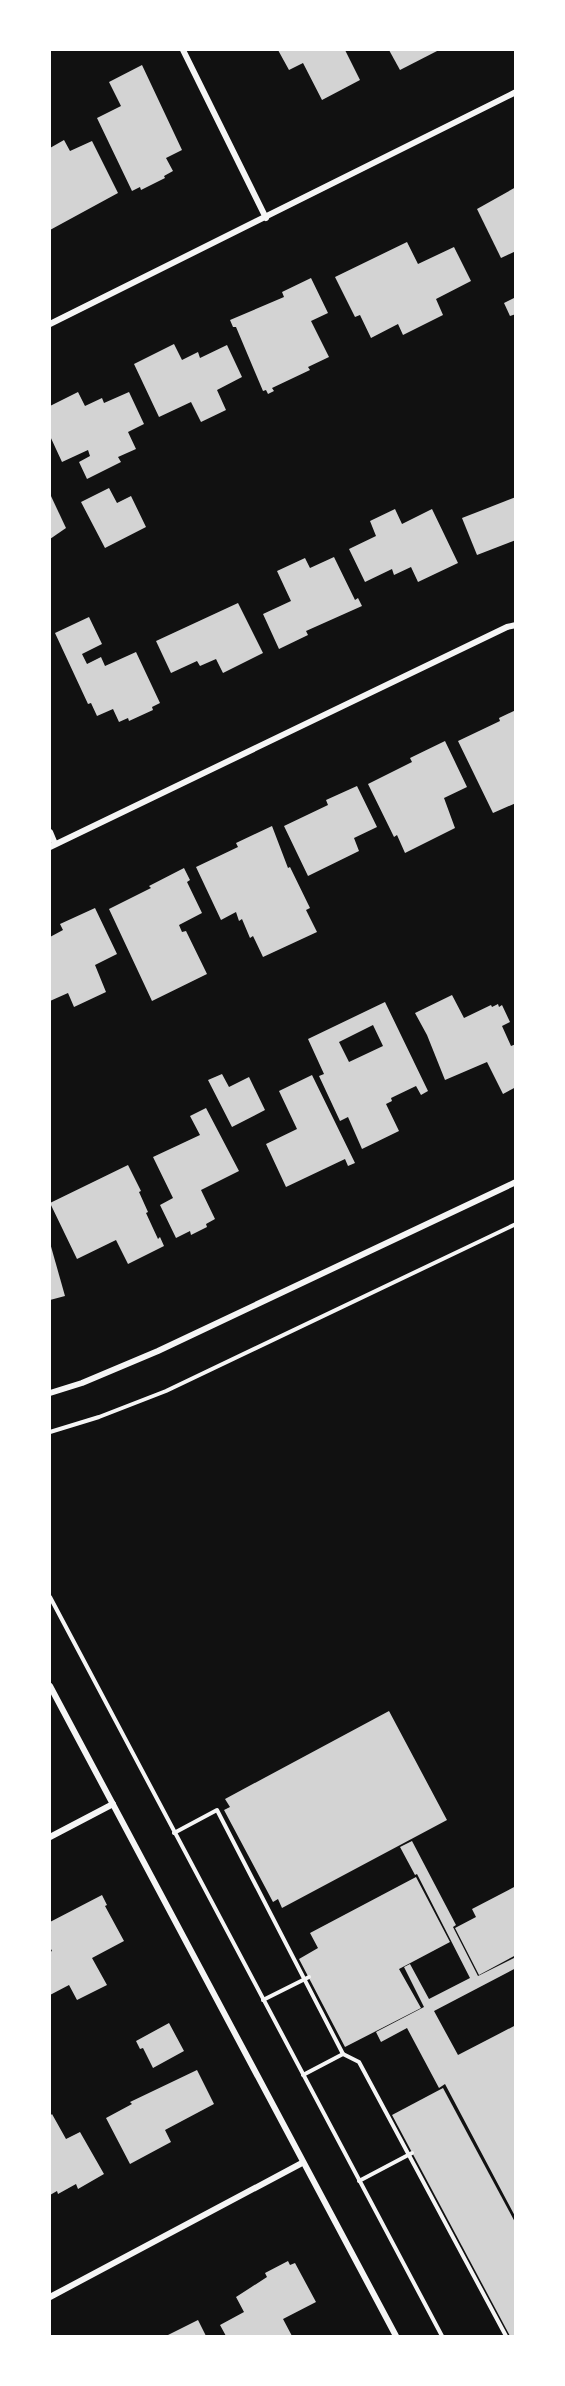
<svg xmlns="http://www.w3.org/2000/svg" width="565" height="2386" viewBox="0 0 565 2386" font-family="Figtree,sans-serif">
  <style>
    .building { fill: #d3d3d3; fill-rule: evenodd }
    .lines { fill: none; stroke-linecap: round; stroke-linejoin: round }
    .path { stroke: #f5f5f5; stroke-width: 4 }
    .minor { stroke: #f5f5f5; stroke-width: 6 }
  </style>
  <rect width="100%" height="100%" fill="#111"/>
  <g class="building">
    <polygon points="278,50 345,50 360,80 322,100 303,63 289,70"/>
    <polygon points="389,50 439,50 400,70"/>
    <polygon points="142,65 182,150 166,158 173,171 164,176 165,178 141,190 140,187 132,191 97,118 121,106 109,82"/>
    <polygon points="64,140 70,151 92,141 118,193 50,230 50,148"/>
    <polygon points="516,187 516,251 501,258 477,209"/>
    <polygon points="407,242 418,264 454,247 471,281 436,299 443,315 403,335 398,324 371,338 360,315 355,317 335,277"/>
    <polygon points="311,278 328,313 311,321 329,357 308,367 310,370 272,388 274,391 268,394 266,390 263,391 236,327 233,327 230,320 284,297 282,292"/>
    <polygon points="516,297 516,314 510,316 504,303"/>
    <polygon points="174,344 182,360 198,352 200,358 227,345 242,377 217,390 226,410 201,422 191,402 159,417 134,364"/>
    <polygon points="78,392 85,406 102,398 104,403 129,392 144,424 128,432 136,449 118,457 121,462 87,479 79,462 90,456 88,450 62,462 50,436 50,406"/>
    <polygon points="109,488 117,503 131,496 146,527 105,548 81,502"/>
    <polygon points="50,494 66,528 50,539"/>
    <polygon points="516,497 516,540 477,555 462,518"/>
    <polygon points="395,509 402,524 432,509 458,563 418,582 411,567 394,575 392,569 365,582 349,549 376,536 370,521"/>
    <polygon points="334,557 355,600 358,598 362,606 306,631 308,635 279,649 263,614 291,601 277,571 305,558 310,568"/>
    <polygon points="238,603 263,653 223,673 216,659 200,666 197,661 171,673 156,641"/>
    <polygon points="89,617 102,644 82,654 87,664 101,657 105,666 136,652 160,703 152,707 153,710 129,721 128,718 119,722 113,709 97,716 91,703 88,704 55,633"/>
    <polygon points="516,710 516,803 493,813 458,741 500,721 499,718"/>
    <polygon points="445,741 467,787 444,798 455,828 405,853 397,835 394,837 368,784 412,762 410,758"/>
    <polygon points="357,786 377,827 354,838 359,851 308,876 284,826 328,805 326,800"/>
    <polygon points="272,826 288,868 290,867 310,908 306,910 317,932 263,957 253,936 250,938 242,919 239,921 236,912 221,920 196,867 238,847 236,843"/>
    <polygon points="184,868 190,880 187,882 202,913 179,925 182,932 186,931 207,974 152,1001 109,909 151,888 149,886"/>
    <polygon points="95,908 117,954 95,965 106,992 74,1007 68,993 50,1001 50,937 63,930 60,924"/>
    <polygon points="452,995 464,1018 491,1005 492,1007 498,1004 499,1007 502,1005 510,1022 502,1026 511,1046 516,1044 516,1087 503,1094 487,1062 445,1080 427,1035 415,1013"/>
    <path d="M385,1002L428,1091L421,1095L416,1086L391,1098L392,1101L386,1104L399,1131L362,1149L348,1117L340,1121L319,1076L324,1074L308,1039ZM373,1025L383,1046L349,1062L339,1042Z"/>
    <polygon points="222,1074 229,1087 249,1077 265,1110 232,1127 208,1080"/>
    <polygon points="312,1075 355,1163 348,1166 345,1159 286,1187 266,1144 297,1129 279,1091"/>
    <polygon points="206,1108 239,1171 201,1190 215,1219 206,1224 207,1227 191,1235 190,1231 176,1238 160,1205 173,1198 153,1157 200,1135 190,1116"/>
    <polygon points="128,1165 141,1191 139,1192 148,1212 146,1213 158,1239 160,1237 164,1246 128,1264 116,1240 77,1259 50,1203"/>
    <polygon points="50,1243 65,1296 50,1300"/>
    <polygon points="389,1711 447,1820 282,1908 278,1899 273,1902 224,1810 230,1807 225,1799"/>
    <polygon points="412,1841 456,1925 453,1927 478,1976 516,1957 516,1968 434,2011 458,2055 516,2025 516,2218 445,2084 439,2088 407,2028 381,2042 376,2032 424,2007 404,1967 410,1964 429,1999 470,1978 417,1874 415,1875 400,1847"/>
    <polygon points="416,1877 450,1942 399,1969 421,2008 345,2047 299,1959 318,1948 310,1933"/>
    <polygon points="516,1886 516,1955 479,1975 455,1928 476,1917 472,1909"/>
    <polygon points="102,1895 107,1905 105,1906 124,1941 92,1958 107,1985 77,2000 69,1985 50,1995 50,1952 52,1951 50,1947 50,1922"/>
    <polygon points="169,2023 184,2051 153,2068 143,2048 140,2049 136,2041"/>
    <polygon points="197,2070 214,2104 165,2130 171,2142 130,2164 106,2118 132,2104 130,2102"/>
    <polygon points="443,2088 516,2224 516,2336 510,2336 392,2115"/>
    <polygon points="52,2114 66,2139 80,2132 104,2174 78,2189 76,2184 58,2194 57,2191 50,2195 50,2116"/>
    <polygon points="288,2261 290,2265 295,2263 316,2302 283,2319 292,2336 226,2336 220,2325 244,2312 236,2297 267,2277 265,2273"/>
    <polygon points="198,2320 206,2336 166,2336"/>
  </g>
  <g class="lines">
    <g class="path">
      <polyline points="50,1432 99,1417 166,1391 516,1224"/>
      <polyline points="50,1597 442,2336"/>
      <polyline points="174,1833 217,1810 343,2054 303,2075"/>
      <polyline points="263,2000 309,1977"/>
      <polyline points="343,2054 359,2062 506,2336"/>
      <polyline points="359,2181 412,2153"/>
    </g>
    <g class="minor">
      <polyline points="183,50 266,218"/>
      <polyline points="50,324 516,92"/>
      <polyline points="50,832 55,844"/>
      <polyline points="50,847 507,627 516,625"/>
      <polyline points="50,1393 82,1383 158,1351 516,1182"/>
      <polyline points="50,1686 396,2336"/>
      <polyline points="50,1837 113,1804"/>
      <polyline points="50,2297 302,2163"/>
    </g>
  </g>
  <rect width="565" height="2386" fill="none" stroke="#ffffff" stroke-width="102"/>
</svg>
